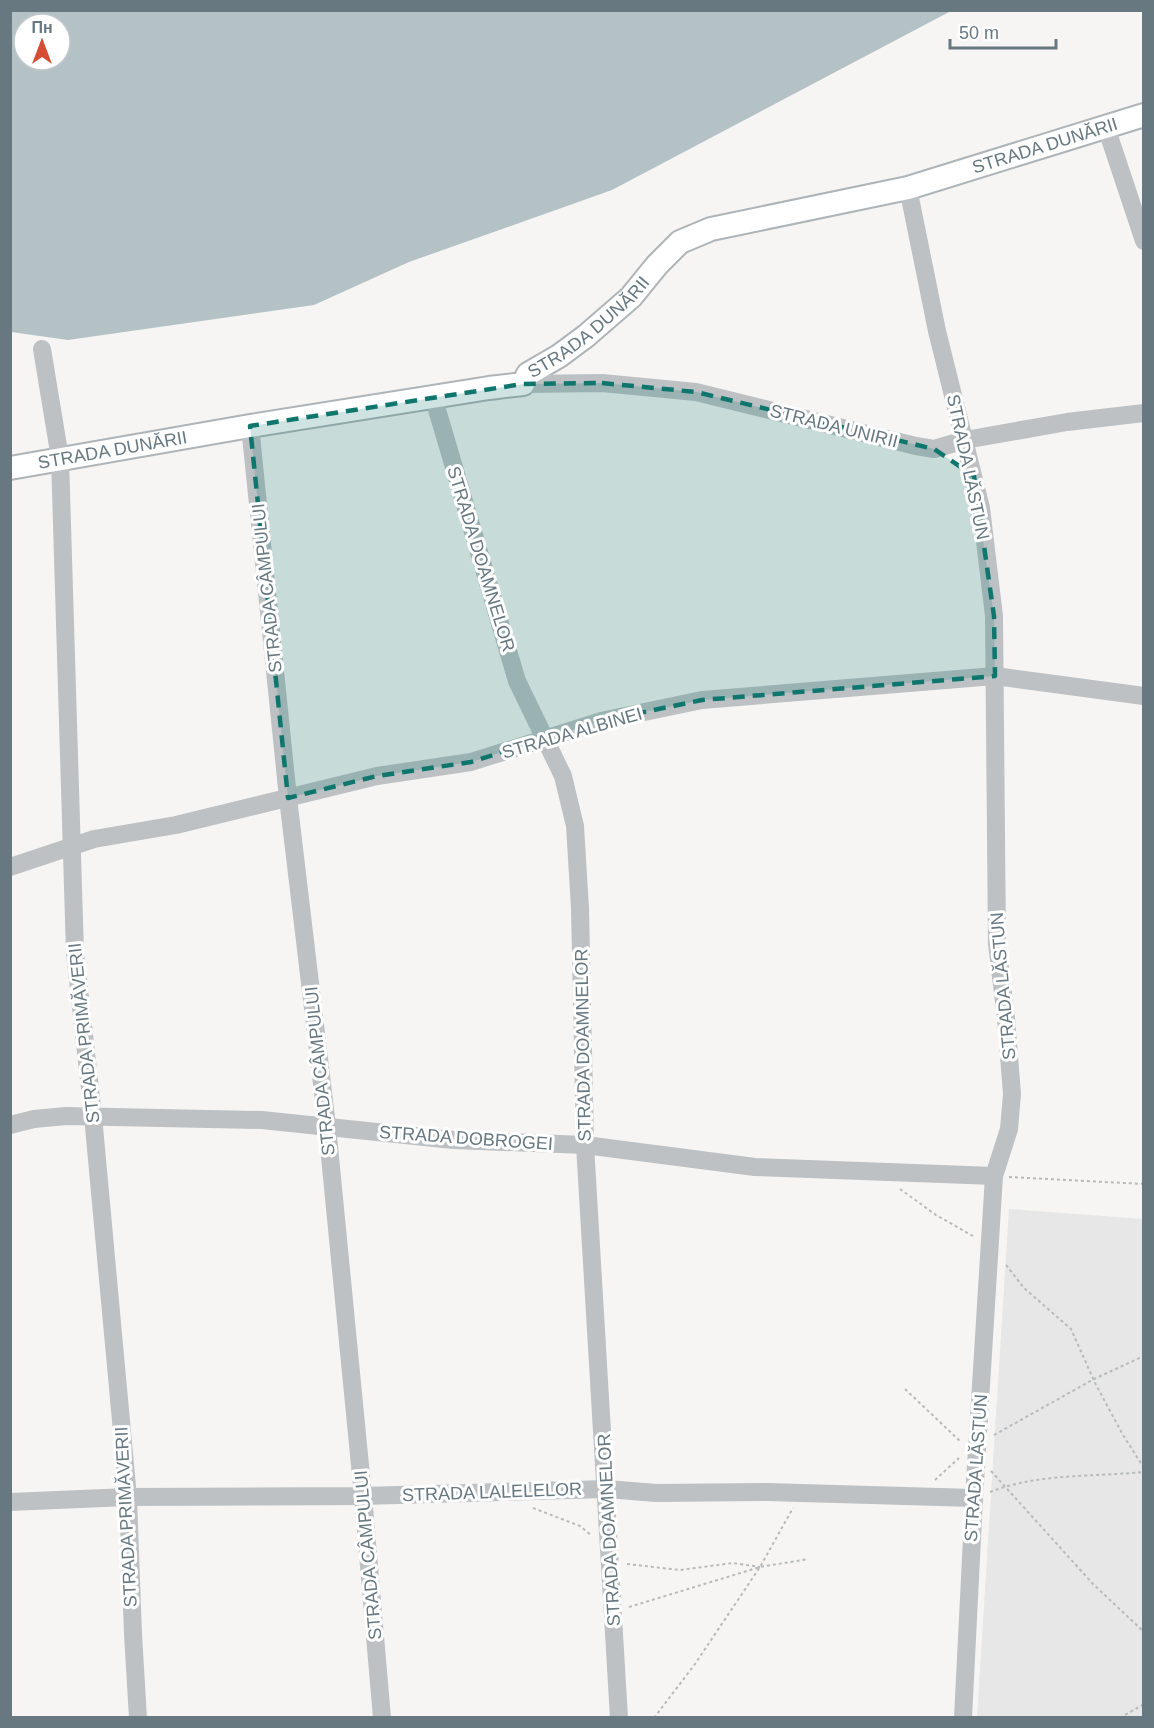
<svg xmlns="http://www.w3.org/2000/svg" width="1154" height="1728" viewBox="0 0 1154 1728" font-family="Helvetica,sans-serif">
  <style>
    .built { fill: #e6e7e6 }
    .water { fill: #b5c2c5; fill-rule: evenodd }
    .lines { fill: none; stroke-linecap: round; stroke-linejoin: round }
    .major-casing { stroke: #aeb4b7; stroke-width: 26 }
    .path { stroke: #b7babc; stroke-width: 2; stroke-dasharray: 3 3; stroke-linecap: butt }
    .minor { stroke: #bdc1c4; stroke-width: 18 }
    .major { stroke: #fff; stroke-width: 22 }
    .marked { fill: #0f766e; fill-opacity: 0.2; stroke: #0f766e; stroke-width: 4.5; stroke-dasharray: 12 8; stroke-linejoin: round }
    .labels { text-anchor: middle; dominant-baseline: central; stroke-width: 6; stroke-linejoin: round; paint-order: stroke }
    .street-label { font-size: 18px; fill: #677881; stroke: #fff }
  </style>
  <rect width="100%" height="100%" fill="#f6f5f3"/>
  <polygon class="built" points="1009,1209 1143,1219 1143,1717 977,1717"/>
  <path class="water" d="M11,10H951V11L612,190L409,262L314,305L68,340L11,332ZM24,24H60V60H24Z"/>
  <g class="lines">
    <defs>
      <g id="major">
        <path id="s1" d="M10,468L250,426L489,388L523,384L528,374L559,356L586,336L631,297L657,265L680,242L711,229L908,188L1144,115"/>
      </g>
    </defs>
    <use href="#major" class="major-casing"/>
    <g class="path">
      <polyline points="1009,1177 1144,1184"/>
      <polyline points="900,1189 936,1215 973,1236"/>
      <polyline points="1006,1265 1024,1288 1071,1329 1095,1383 1123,1435 1144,1468"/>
      <polyline points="905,1389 961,1442"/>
      <polyline points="994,1435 1094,1379 1144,1356"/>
      <polyline points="991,1471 1093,1584 1144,1632"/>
      <polyline points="935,1480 959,1458"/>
      <path d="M990,1492C1039,1473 1093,1477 1144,1472"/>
      <polyline points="533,1508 580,1526 592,1536"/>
      <polyline points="627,1564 680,1570 733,1563 760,1567"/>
      <polyline points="629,1607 760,1567 808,1559"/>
      <polyline points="654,1718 695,1664 760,1567 793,1508"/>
      <polyline points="1120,1718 1144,1704"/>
    </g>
    <g class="minor">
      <polyline points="1106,127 1144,241"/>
      <polyline points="908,188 937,331 981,508 994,616 997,944 1006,1018 1012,1094 1009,1129 994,1176 974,1498 963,1718"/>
      <polyline points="42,349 60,458 75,953 93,1116 128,1497 133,1634 138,1718"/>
      <polyline points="523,384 602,383 696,392 916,446 934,449 965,440 1067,422 1144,413"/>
      <polyline points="433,396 517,681 563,776 575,826 580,908 585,1145 619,1718"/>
      <polyline points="250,426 288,798 327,1126 363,1496 382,1718"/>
      <polyline points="10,867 94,839 176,825 377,776 471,762 601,721 702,700 995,676 1144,696"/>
      <polyline points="10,1125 34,1119 66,1116 262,1120 453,1140 585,1145 755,1167 994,1176"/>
      <polyline points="10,1502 128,1497 363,1496 607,1489 656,1493 767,1492 974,1498"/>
    </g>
    <use href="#major" class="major"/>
  </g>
  <path class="marked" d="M602,383L696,392L934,449L974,476L994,616L995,676L702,700L601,721L471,762L377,776L288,798L250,426L523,384Z"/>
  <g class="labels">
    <g class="street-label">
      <text stroke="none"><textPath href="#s1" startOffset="1112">STRADA DUNĂRII</textPath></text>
      <text stroke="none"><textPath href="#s1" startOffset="608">STRADA DUNĂRII</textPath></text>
      <text transform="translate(834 426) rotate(14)">STRADA UNIRII</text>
      <text stroke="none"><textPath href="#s1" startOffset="104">STRADA DUNĂRII</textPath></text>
      <text transform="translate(968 467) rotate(78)">STRADA LĂSTUN</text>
      <text transform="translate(481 559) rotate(73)">STRADA DOAMNELOR</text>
      <text transform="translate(267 588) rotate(-96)">STRADA CÂMPULUI</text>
      <text transform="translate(572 733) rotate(-16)">STRADA ALBINEI</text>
      <text transform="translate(1003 986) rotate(-95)">STRADA LĂSTUN</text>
      <text transform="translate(84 1033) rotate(-96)">STRADA PRIMĂVERII</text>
      <text transform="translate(583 1045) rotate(-91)">STRADA DOAMNELOR</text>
      <text transform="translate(320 1071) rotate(-96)">STRADA CÂMPULUI</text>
      <text transform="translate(466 1138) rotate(4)">STRADA DOBROGEI</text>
      <text transform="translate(976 1468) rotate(-86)">STRADA LĂSTUN</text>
      <text transform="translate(492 1492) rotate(-2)">STRADA LALELELOR</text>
      <text transform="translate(126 1517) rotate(-93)">STRADA PRIMĂVERII</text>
      <text transform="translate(609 1530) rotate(-93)">STRADA DOAMNELOR</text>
      <text transform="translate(368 1555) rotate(-95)">STRADA CÂMPULUI</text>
    </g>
  </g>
  <rect width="1154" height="1728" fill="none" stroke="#677881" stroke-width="24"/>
  <g transform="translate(42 42)"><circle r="28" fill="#ffffff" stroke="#c2c9cd" stroke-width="1.5"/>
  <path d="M0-4.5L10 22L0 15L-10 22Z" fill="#d44d34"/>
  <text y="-9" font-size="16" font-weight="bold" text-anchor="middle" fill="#677881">Пн</text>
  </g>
  <path d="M950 39v9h106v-9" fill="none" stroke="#677881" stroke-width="3"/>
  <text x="959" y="39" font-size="18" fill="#677881" stroke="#ffffff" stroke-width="4.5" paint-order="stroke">50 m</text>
</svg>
